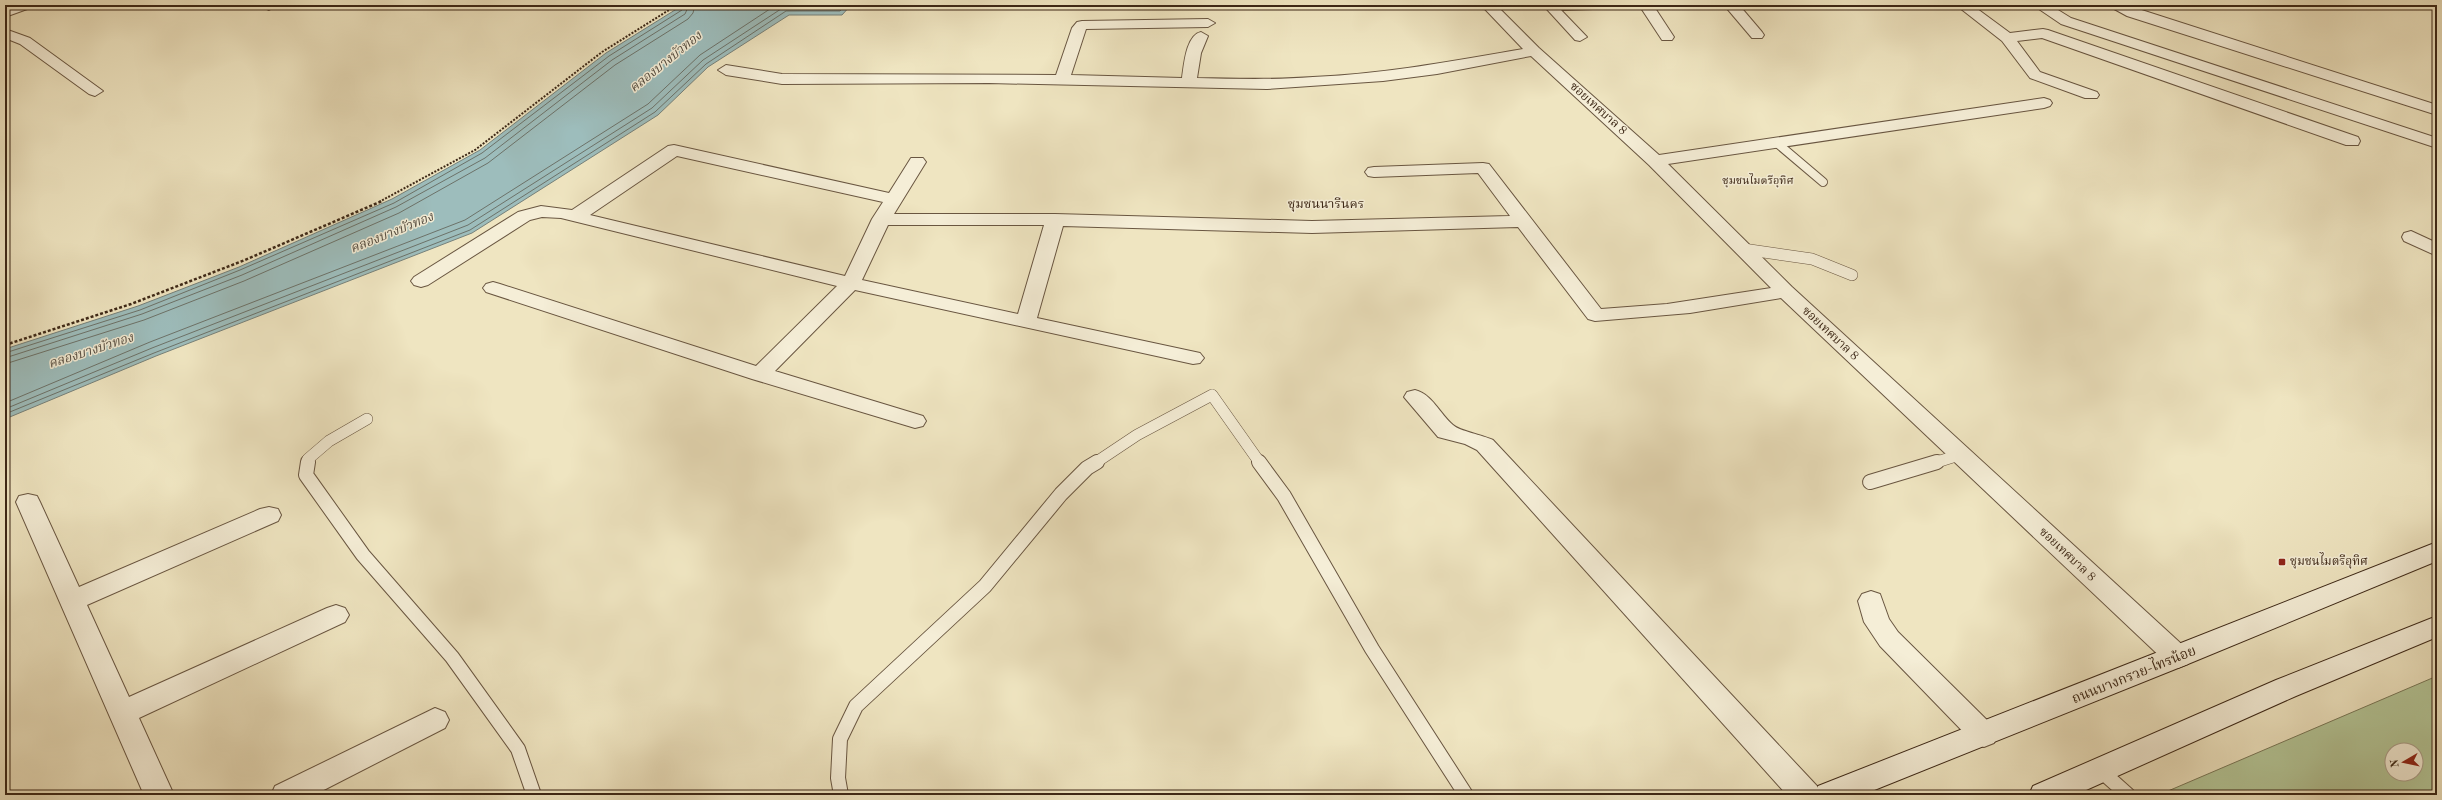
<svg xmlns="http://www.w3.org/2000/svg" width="2442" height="800" viewBox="0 0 2442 800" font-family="'Old Standard TT','Noto Serif Thai',serif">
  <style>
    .green { fill: #b4c697; stroke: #787656; fill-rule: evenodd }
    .water { fill: #9dbdbc; stroke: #76817a }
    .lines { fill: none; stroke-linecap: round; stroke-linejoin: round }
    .shore { stroke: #6c7269; stroke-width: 1 }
    .service-far2-casing { stroke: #695641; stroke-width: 10 }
    .service-far1-casing { stroke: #695641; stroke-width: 12 }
    .service-casing { stroke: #695641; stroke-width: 16 }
    .minor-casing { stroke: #695641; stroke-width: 2 }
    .secondary-casing { stroke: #3c2716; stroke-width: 2 }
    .path-far1 { stroke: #3c2716; stroke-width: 2; stroke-dasharray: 2 1.5; stroke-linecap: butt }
    .path { stroke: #3c2716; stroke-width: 2.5; stroke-dasharray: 3 2; stroke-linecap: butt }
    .service-far2 { stroke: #f5eed7; stroke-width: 8 }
    .service-far1 { stroke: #f5eed7; stroke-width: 11 }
    .service { stroke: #f5eed7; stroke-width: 14 }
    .minor { fill: #f5eed7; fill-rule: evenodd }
    .secondary { fill: #f5eed7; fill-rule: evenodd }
    .poi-dot { fill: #8f2418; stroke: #f5eed7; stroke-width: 1.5 }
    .labels { text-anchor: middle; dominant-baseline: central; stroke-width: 3; stroke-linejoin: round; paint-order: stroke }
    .far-neighbourhood-label { font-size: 11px; fill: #3c2716; stroke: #f5eed7 }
    .street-label { font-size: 12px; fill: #3c2716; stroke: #f5eed7 }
    .poi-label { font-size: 12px; fill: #3c2716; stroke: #f5eed7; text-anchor: start }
    .water-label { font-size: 13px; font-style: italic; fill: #544c40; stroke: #f5eed7 }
    .neighbourhood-label { font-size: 13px; fill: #3c2716; stroke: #f5eed7 }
    .near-street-label { font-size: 14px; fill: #3c2716; stroke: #f5eed7 }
  </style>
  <rect width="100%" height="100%" fill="#efe5c1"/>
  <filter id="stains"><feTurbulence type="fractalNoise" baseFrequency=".005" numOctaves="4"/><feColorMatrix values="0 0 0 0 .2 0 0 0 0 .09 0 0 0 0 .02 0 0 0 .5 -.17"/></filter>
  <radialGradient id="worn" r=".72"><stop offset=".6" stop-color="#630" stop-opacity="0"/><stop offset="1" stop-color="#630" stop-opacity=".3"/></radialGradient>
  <path class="green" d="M2437,676V795L2161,794ZM2392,750H2416V774H2392Z"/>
  <polygon class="water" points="683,5 851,5 842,15 789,15 708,67 658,115 472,233 156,356 5,419 5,349 138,306 239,267 392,199 480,150 606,53"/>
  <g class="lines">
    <g class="shore">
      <polyline points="5,353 140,310 240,270 394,203 482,153 609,56 682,10 684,5"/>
      <polyline points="5,358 142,314 242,275 396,207 485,158 612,60 685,14 689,5"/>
      <polyline points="5,364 144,320 244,281 399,213 488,163 615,65 688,19 693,13 695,5"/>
      <polyline points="5,403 150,342 465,220 648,104 700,55 776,5"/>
      <polyline points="5,409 152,348 468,225 652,108 703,60 784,7 839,5"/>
      <polyline points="5,414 154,353 470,230 655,112 706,64 786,11 840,11 845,5"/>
    </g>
    <defs>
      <polyline id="service-far2" points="1777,143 1823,182"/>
      <g id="service-far1">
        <polyline points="1743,249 1812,259 1852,275"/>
        <polyline points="308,463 308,459 329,441 367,419"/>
        <polyline points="1095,463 1137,435 1212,395 1260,463"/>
        <polyline points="1934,463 1959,455"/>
      </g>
      <g id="service">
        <polyline points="308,462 306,475 363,555 452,657 518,749 534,795"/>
        <polyline points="1259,462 1284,496 1372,649 1466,795"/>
        <polyline points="1870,482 1937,462"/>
        <polyline points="2100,770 2128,795"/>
        <polyline points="841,795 838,778 840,739 856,706 985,586 1061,494 1087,468 1097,462"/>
      </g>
      <g id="minor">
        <polygon points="13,5 32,5 30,8 5,17 5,8"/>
        <polygon points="259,5 275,5 276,6 269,10"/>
        <path d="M1481,5H1496L1539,48L1659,155L2044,98L2050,100L2052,103L2050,106L2044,108L1668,164L1792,287L2188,650L2192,657L2188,664L2178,668L2168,664L1781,298L1690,313L1595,321L1588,319L1518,227L1312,233L1063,226L1037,318L1200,353L1204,358L1200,363L1193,364L855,290L775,371L923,416L926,421L923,426L915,428L752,379L486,292L483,288L486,284L493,282L500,284L756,366L837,286L561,218L542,217L530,220L428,285L421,287L414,285L411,281L414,277L518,212L541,206L572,210L668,146L674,145L889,193L911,158H923L926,162L894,214H1055L1312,221L1510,216L1478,173L1374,177L1368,176L1365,172L1368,168L1374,167L1483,163L1489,164L1601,309L1667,304L1771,288L1649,165L1531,56L1437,74L1383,81L1267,89L989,83L782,84L726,75L718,70L726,65L782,74L1056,75L1072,28L1077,22L1082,21L1208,19L1215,23L1208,27L1086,29L1071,75L1182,78C1184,65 1186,35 1201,32L1208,36L1201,53L1197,78C1236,79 1274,80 1313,77C1384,74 1453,61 1523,49ZM677,156L883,202L872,219L845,276L590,215ZM888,225H1044L1018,314L862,280Z"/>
        <polygon points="1543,5 1600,5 1593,9 1561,10 1587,37 1580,41 1575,40"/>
        <polygon points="1639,5 1653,5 1674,37 1672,40 1662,40"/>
        <polygon points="1724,5 1739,5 1762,32 1764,35 1762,38 1752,38"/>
        <polygon points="1956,5 1972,5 2010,33 2043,29 2048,30 2358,137 2360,141 2358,145 2346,145 2042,38 2017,41 2040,72 2097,92 2099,95 2097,98 2085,98 2030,78 2002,41"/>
        <polygon points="2033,5 2050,5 2071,18 2437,138 2437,148 2061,24"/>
        <polygon points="2107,5 2126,5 2437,105 2437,115 2127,16"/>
        <polygon points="5,29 30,38 103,91 95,96 89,94 20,44 5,38"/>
        <polygon points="2411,231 2437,243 2437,256 2404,241 2402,237 2404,233"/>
        <path d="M1415,390C1432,394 1440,414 1453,425C1459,431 1483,435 1493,440L1817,786L1821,795H1787L1477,450L1465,444L1438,437L1404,397L1407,392Z"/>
        <polygon points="28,494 37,496 40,502 79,587 260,509 269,507 278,509 281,515 278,521 87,605 129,697 327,608 336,605 345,608 349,615 345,622 139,718 174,795 144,795 16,502 19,496"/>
        <polygon points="1871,591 1880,594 1889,619 1898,632 1994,727 1998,735 1994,743 1984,747 1974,743 1880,646 1864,622 1858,601 1862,594"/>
        <polygon points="435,708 445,712 449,720 445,728 314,795 271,795 275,786"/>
      </g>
      <g id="secondary">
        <polygon points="2437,542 2437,561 2188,664 1862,795 1814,795 1818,786"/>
        <polygon points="2437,616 2437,637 2296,696 2075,795 2029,795 2033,786 2276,680"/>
      </g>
    </defs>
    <use href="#service-far2" class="service-far2-casing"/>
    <use href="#service-far1" class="service-far1-casing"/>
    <use href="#service" class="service-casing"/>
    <use href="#minor" class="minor-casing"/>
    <use href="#secondary" class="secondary-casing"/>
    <polyline class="path-far1" points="379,202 475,150 602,52 677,5"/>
    <polyline class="path" points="5,345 131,304 245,260 382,201"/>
    <use href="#service-far2" class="service-far2"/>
    <use href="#service-far1" class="service-far1"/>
    <use href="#service" class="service"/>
    <use href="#minor" class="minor"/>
    <use href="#secondary" class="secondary"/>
  </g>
  <rect class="poi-dot" x="2278" y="558" width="8" height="8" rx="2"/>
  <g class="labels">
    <g class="far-neighbourhood-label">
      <text x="1758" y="181">ชุมชนไมตรีอุทิศ</text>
    </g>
    <g class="street-label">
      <text transform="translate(1598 109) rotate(42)">ซอยเทศบาล 8</text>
      <text transform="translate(1830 334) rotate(43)">ซอยเทศบาล 8</text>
      <text transform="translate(2067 555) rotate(43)">ซอยเทศบาล 8</text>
    </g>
    <g class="poi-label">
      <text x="2290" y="562">ชุมชนไมตรีอุทิศ</text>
    </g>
    <g class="water-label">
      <text transform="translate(666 62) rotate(-39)">คลองบางบัวทอง</text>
      <text transform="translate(392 233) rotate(-22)">คลองบางบัวทอง</text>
      <text transform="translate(91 351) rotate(-18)">คลองบางบัวทอง</text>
    </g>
    <g class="neighbourhood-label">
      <text x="1326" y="204">ชุมชนนารีนคร</text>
    </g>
    <g class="near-street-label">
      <text transform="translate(2134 675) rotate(-22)">ถนนบางกรวย-ไทรน้อย</text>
    </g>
  </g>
  <rect width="2442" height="800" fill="none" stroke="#efe5c1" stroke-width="20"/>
  <rect x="6" y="6" width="2430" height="788" fill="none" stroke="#3c2716" stroke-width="2"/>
  <rect x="10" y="10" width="2422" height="780" fill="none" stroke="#3c2716"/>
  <g transform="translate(2404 762) rotate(261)"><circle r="19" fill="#f5eed7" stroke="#ab9e8a"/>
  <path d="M0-3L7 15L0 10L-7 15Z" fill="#8f2418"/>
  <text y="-6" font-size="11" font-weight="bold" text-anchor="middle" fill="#3c2716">N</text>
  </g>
  <rect width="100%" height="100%" filter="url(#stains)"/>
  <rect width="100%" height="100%" fill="url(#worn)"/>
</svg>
